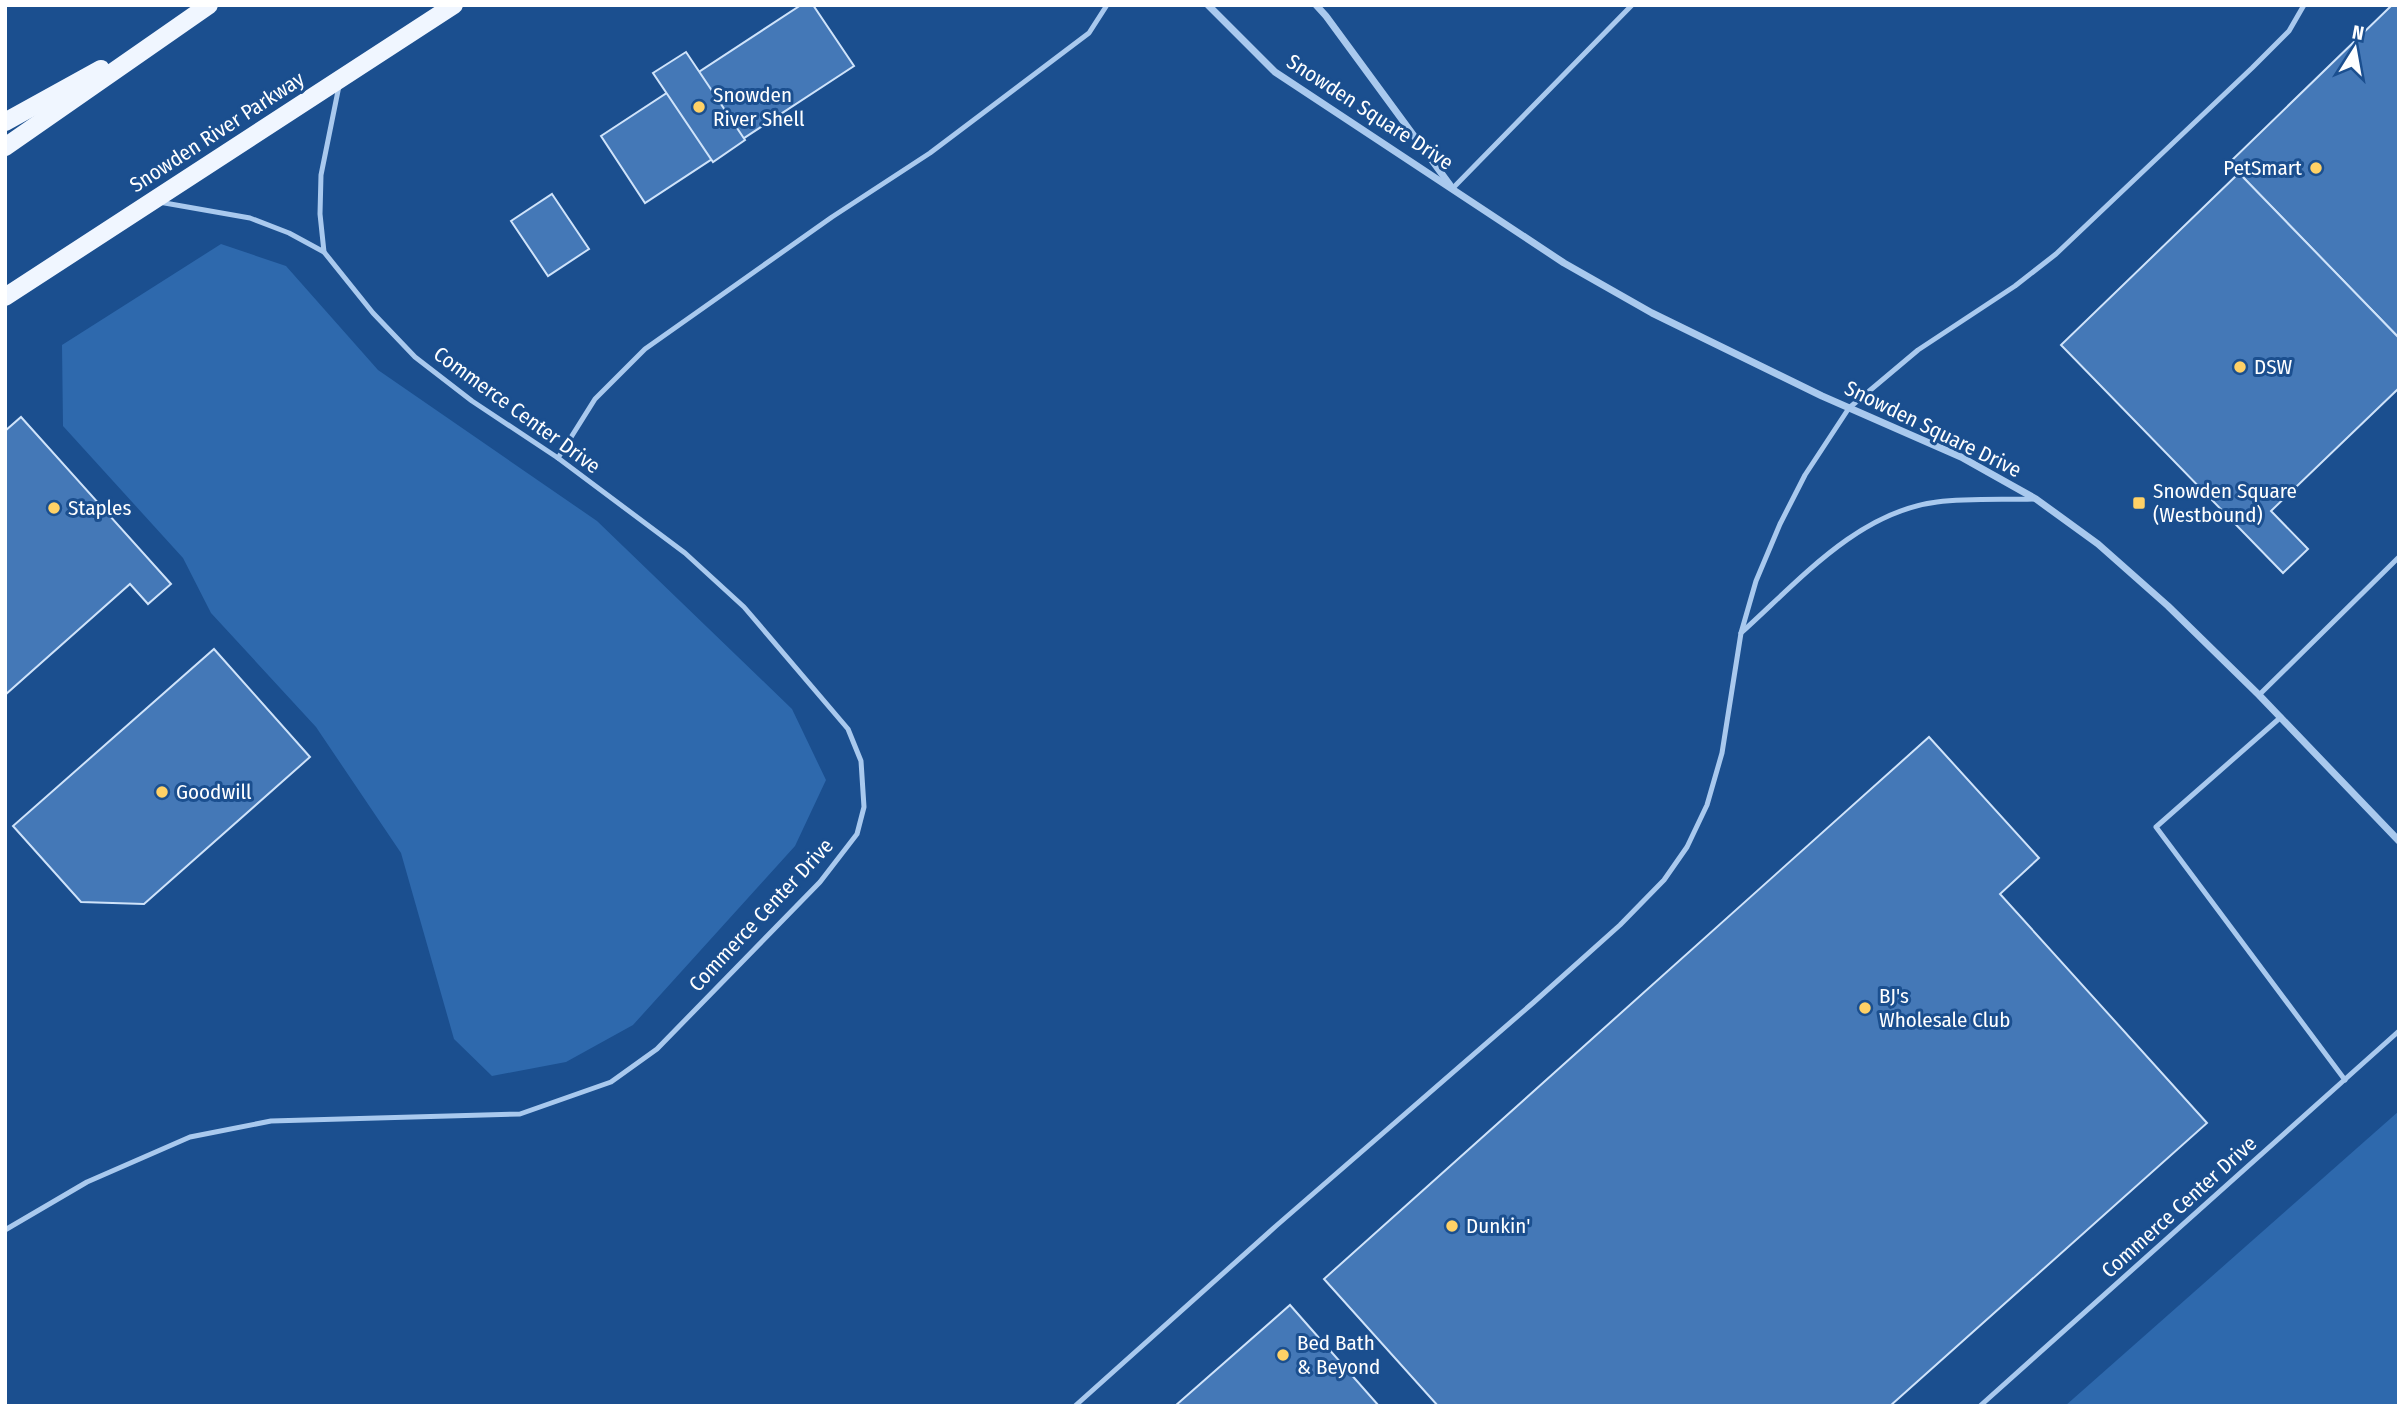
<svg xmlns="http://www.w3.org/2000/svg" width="2404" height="1411" viewBox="0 0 2404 1411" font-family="'Fira Sans Condensed',sans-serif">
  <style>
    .green { fill: #2e69ad }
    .building { fill: #4478b7; stroke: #cfe3fa; stroke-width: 2 }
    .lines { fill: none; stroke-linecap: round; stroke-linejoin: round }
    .service { stroke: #a9c9ee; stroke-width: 5 }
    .minor { stroke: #a9c9ee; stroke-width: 7 }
    .primary { stroke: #f0f6ff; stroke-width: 18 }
    .poi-dot { fill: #ffd166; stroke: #1b4f8f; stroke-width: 2.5 }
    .labels { text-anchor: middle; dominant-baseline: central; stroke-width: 6; stroke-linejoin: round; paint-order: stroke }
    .poi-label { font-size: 21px; fill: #fff; stroke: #1b4f8f; text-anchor: start }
    .street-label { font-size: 21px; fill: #fff; stroke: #1b4f8f }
  </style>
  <rect width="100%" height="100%" fill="#1b4f8f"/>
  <g class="green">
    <polygon points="221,244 286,266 378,370 597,521 792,709 826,780 795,846 633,1025 566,1062 492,1076 454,1039 401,853 316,727 211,613 183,558 63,426 62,345"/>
    <polygon points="2399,1111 2399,1406 2065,1406"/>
  </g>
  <g class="building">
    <polygon points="801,5 813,5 854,66 645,203 601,136"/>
    <polygon points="2392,5 2399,5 2399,338 2229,163"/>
    <polygon points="686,52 745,140 713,162 653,73"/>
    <polygon points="2239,173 2399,338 2399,388 2271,511 2308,549 2283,573 2061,345"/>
    <polygon points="552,194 589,249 548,276 511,221"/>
    <polygon points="21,417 171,584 148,604 130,584 5,695 5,431"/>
    <polygon points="214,649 310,757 144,904 81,902 13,826"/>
    <polygon points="1929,737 2039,858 2000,894 2207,1123 1890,1406 1438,1406 1324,1279"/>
    <polygon points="1290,1305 1379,1406 1175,1406"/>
  </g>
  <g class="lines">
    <g class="service">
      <polyline points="1453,188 1632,5"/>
      <polyline points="324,252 320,214 321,175 339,86"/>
      <polyline points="558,458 595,399 645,349 832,217 930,153 1089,33 1107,5"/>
      <path d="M1741,633C1798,582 1857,512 1937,502C1969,498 2002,500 2033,499"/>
      <polyline points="2259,695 2399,557"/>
      <polyline points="2281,717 2156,827 2345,1080"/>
      <polyline points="5,1230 87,1182 190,1137 271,1121 520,1114 611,1082 657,1049 820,882 857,834 864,807 861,761 848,729 744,607 685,553 558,458 472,401 415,357 373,313 324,252 289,233 250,218 159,202"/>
      <polyline points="1075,1406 1276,1226 1534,1002 1620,925 1664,880 1687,847 1707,805 1722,753 1741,633 1756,581 1780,524 1805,475 1849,408 1918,350 2015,286 2056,254 2252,68 2289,31 2304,5"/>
      <polyline points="1980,1406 2399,1031"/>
    </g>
    <g class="minor">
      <polyline points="1208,5 1275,72 1564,263 1652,313 1822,396 1961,457 2036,499 2098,544 2168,606 2259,695 2399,841"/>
      <polyline points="1316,5 1326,16 1450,185"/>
    </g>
    <g class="primary">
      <polyline points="5,122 101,69"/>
      <polyline points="5,147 209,5"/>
      <polyline points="5,297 454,5"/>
    </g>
  </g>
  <g class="poi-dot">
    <circle cx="699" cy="107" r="7"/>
    <circle cx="2316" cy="168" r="7"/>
    <circle cx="2240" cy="367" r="7"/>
    <rect x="2132" y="496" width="14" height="14" rx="3.5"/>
    <circle cx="54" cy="508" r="7"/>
    <circle cx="162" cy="792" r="7"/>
    <circle cx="1865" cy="1008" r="7"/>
    <circle cx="1452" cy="1226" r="7"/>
    <circle cx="1283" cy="1355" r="7"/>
  </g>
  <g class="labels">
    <g class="poi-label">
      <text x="713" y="95">Snowden<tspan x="713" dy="24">River Shell</tspan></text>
      <text x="2302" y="168" text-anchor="end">PetSmart</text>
      <text x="2254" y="367">DSW</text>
      <text x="2153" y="491">Snowden Square<tspan x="2153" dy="24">(Westbound)</tspan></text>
      <text x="68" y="508">Staples</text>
      <text x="176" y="792">Goodwill</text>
      <text x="1879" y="996">BJ's<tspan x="1879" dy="24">Wholesale Club</tspan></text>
      <text x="1466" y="1226">Dunkin'</text>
      <text x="1297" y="1343">Bed Bath<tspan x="1297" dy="24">&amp; Beyond</tspan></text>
    </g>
    <g class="street-label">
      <text transform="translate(1370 112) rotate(33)">Snowden Square Drive</text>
      <text transform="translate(217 132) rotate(-33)">Snowden River Parkway</text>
      <text transform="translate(517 410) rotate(36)">Commerce Center Drive</text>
      <text transform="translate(1933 429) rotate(26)">Snowden Square Drive</text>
      <text transform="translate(761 915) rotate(-47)">Commerce Center Drive</text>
      <text transform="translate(2179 1207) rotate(-42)">Commerce Center Drive</text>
    </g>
  </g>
  <rect width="2404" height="1411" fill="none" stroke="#ffffff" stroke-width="14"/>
  <g transform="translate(2355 49) rotate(11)" stroke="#1b4f8f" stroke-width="5" paint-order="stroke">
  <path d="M0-5L12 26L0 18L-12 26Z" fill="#ffffff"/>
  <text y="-10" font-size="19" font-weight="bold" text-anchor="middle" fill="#ffffff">N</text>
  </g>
</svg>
